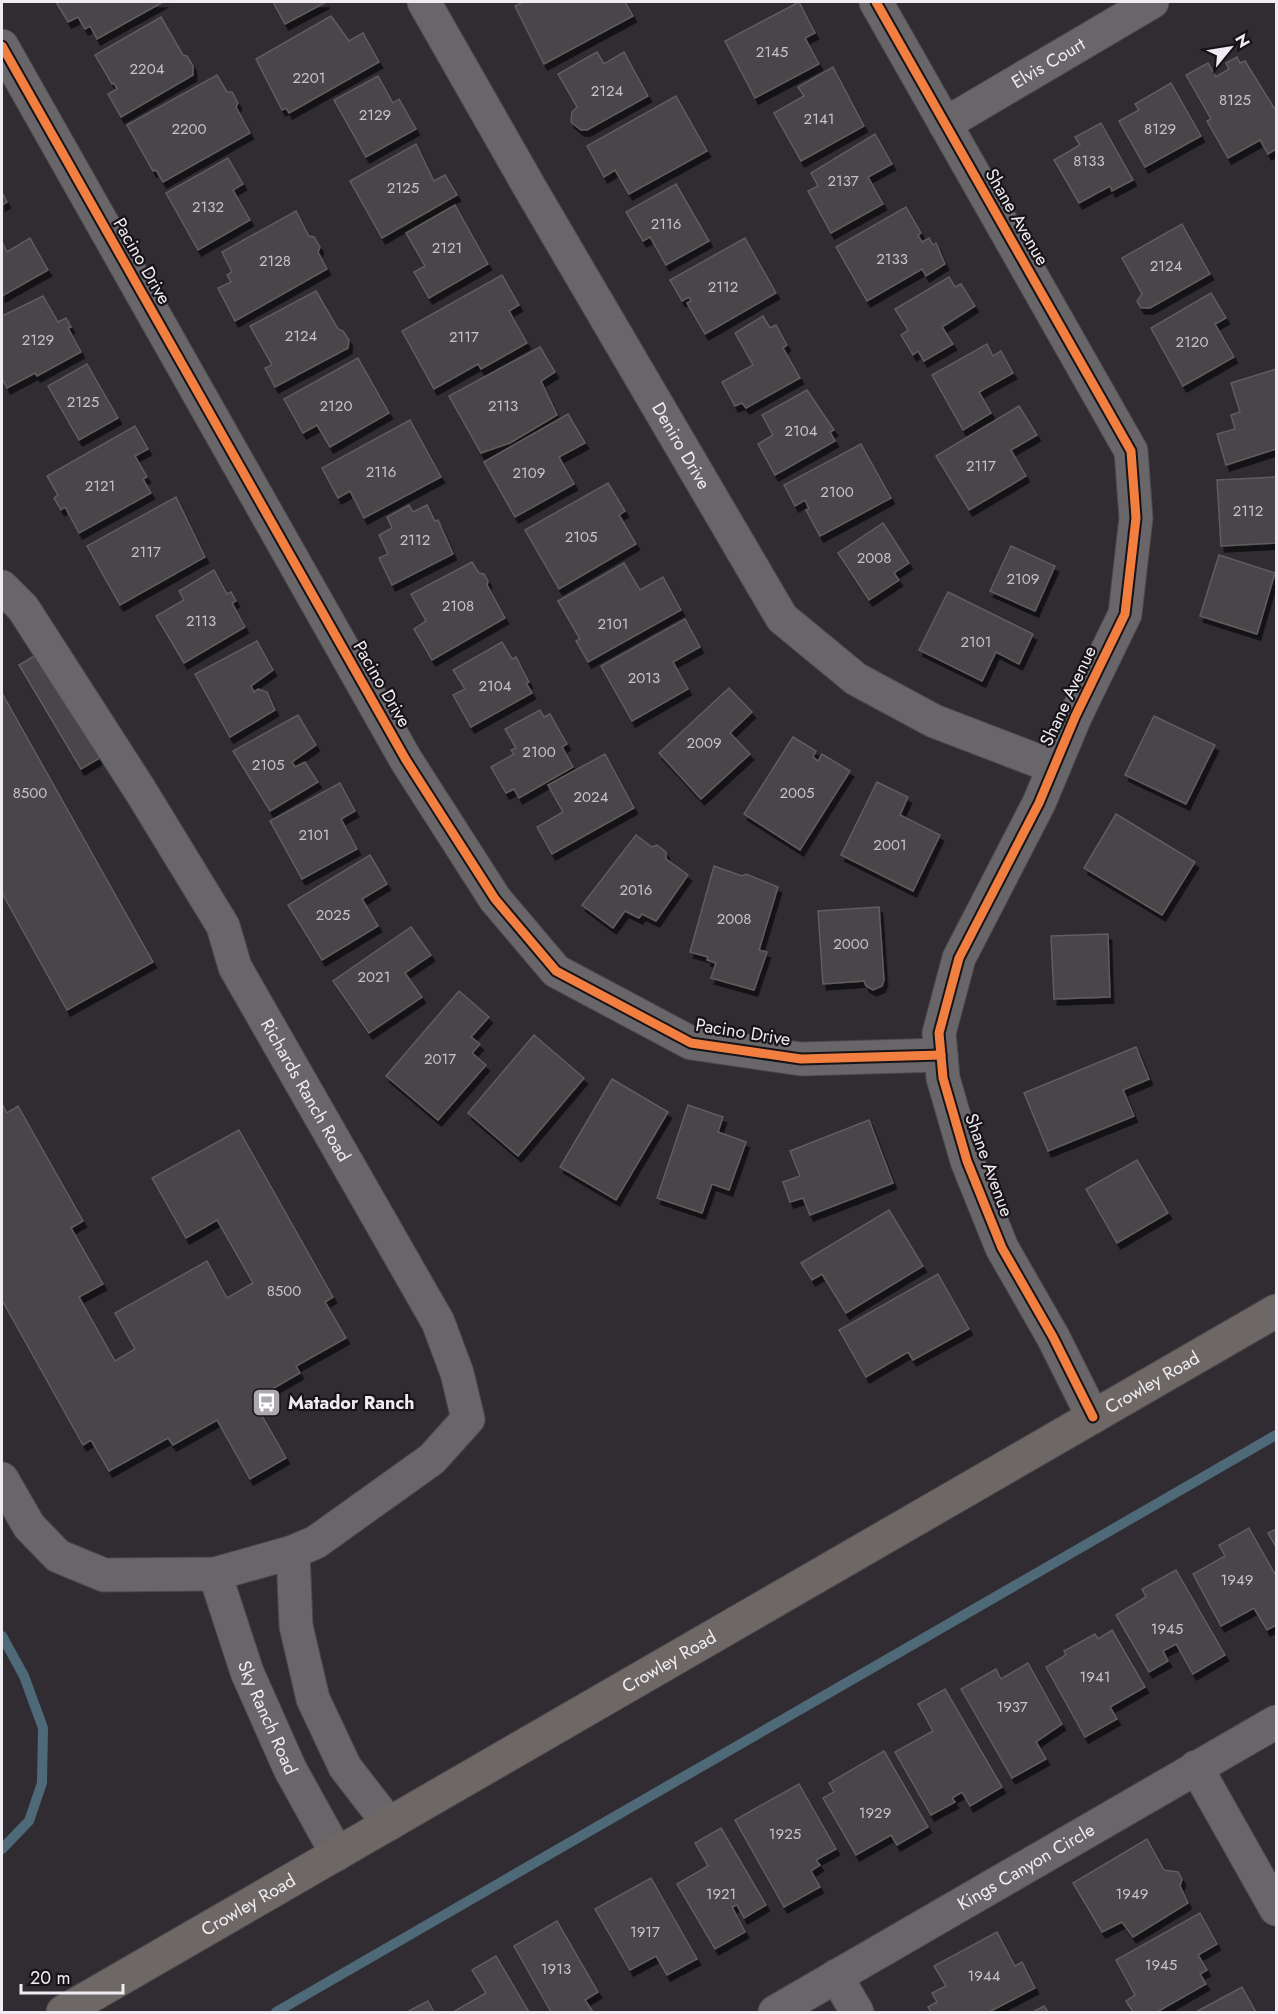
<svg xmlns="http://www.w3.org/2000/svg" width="1278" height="2014" viewBox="0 0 1278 2014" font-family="Jost,sans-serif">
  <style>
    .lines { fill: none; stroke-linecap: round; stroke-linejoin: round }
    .stream { stroke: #4e6978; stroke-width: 10 }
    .building { fill: #4a4548; stroke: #605c5e; stroke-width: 1.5; filter: url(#shadow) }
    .minor-casing { stroke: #4c494d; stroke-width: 35 }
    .major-casing { stroke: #4c494d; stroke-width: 35 }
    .minor { stroke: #686669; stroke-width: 33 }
    .major { stroke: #6d6866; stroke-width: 33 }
    .cycleway-casing { stroke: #171419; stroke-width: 13 }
    .cycleway { stroke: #f27e40; stroke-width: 9 }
    .labels { text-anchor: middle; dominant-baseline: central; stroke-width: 4.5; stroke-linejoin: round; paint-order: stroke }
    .number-label { font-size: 15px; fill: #c6c2c8 }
    .street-label { font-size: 18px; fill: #efebf2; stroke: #171419 }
    .poi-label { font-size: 18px; font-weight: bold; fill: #efebf2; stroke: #171419; text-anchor: start }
  </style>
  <defs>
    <filter id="shadow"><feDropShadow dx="3.5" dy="6" stdDeviation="0" flood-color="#0009"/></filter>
  </defs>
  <rect width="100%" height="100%" fill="#302c32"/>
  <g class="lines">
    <g class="stream">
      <polyline points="2,1636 24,1676 43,1728 42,1783 29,1821 2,1849"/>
      <polyline points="276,2012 1276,1435"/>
    </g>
  </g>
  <g class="building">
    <polygon points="56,2 163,2 97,39 90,26 85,29 78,17 68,22"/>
    <polygon points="273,2 326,2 285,24"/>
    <polygon points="523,2 625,2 633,16 544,64 515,6"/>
    <polygon points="799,2 815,33 805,38 819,64 755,98 725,41"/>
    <polygon points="331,16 349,41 363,33 379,62 289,113 286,108 282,110 256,59"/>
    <polygon points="161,17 183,55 187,56 193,66 193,75 121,117 108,94 117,89 114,83 112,84 95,55"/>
    <polygon points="597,52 604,64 624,52 648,96 587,130 581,130 571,122 572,112 577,107 558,74"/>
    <polygon points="1237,57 1240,63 1245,61 1276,111 1276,149 1268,154 1260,140 1228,158 1207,121 1211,119 1186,75 1208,63 1216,77 1229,69 1226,63"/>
    <polygon points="833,67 864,126 801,161 774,113 804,96 798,87"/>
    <polygon points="217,75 227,92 232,92 238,103 236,107 250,133 163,182 156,170 153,171 127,125"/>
    <polygon points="378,76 393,103 399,99 416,129 366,157 334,100"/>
    <polygon points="1171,83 1201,136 1145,167 1119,121 1139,110 1135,104"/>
    <polygon points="676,96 707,151 629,194 615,170 604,177 587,146"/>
    <polygon points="1101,123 1133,180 1112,191 1110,186 1079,203 1054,160 1080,145 1075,137"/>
    <polygon points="875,134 892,164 868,177 883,204 831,233 808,191 818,186 811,173"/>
    <polygon points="416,144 434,181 445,175 457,195 382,238 350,181"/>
    <polygon points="228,158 243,184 233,190 250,220 198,250 166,193"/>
    <polygon points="676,184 709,241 666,265 650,237 643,241 626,212"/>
    <polygon points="2,192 7,202 2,205"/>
    <polygon points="455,205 488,264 429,298 414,272 425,266 406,233"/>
    <polygon points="906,207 921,233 918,235 922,242 929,238 933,245 936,243 945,264 926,276 922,269 867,301 836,247"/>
    <polygon points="296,211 309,236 314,237 320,247 318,252 327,269 235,321 218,288 231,282 227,275 232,272 222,252"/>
    <polygon points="1182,224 1210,274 1150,308 1141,308 1137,301 1142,294 1122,258"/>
    <polygon points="30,238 48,270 2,296 2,242 7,252"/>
    <polygon points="745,238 776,293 705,334 687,303 691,301 689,297 682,301 670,280"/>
    <polygon points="502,275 519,305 509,311 527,343 481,369 478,364 434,389 402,331"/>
    <polygon points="949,277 955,287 961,284 975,306 942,327 953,344 924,361 918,351 913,355 901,335 908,330 895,309"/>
    <polygon points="316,291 338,329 343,331 349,340 348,348 275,387 265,368 272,365 250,326"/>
    <polygon points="1211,293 1226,318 1215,324 1234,357 1183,386 1151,328"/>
    <polygon points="43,296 58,322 66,318 71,327 68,328 81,352 37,376 35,373 7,388 2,378 2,316"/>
    <polygon points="763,316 770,328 776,325 787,345 783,348 800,378 746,408 742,403 735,406 722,382 753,365 735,333"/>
    <polygon points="987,344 993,356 1001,351 1013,373 979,392 991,413 963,430 932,375"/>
    <polygon points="540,347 555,372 541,381 557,415 510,443 481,453 449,396"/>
    <polygon points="358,358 389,413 330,447 317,425 303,433 284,399"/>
    <polygon points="87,364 118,418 79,440 48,386"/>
    <polygon points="1276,369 1276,449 1226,465 1217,434 1235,429 1231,415 1240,412 1231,383"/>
    <polygon points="807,390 834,430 830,432 835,441 775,475 758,444 773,435 762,415"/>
    <polygon points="1019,406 1037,435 1011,450 1026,476 969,510 936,456"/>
    <polygon points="568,414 585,443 559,457 574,484 515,517 484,462"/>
    <polygon points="410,420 441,477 364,518 350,491 338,498 322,468"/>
    <polygon points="135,426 148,449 135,456 147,477 143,479 151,493 79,533 65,507 61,510 54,498 58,495 47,476"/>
    <polygon points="861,444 891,498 820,536 806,510 809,509 805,500 795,506 784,485"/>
    <polygon points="1276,477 1276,543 1221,546 1217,480"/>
    <polygon points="608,483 625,511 619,515 636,544 559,589 525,530"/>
    <polygon points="176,497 205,557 120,605 87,546"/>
    <polygon points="409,505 413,512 427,505 435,521 438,520 453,554 392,585 379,558 388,554 379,535 392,528 387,517"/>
    <polygon points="883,523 909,563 894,573 899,580 869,600 838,553"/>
    <polygon points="1011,546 1055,566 1035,611 990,591"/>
    <polygon points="1219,555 1275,573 1257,634 1200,616"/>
    <polygon points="472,562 479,573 484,574 488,581 487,585 505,618 432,660 414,629 426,621 411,594"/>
    <polygon points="624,563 640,590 663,577 681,610 588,662 576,641 580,639 558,601"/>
    <polygon points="214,570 227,594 231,592 236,601 232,603 245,627 184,663 156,616 184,600 179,591"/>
    <polygon points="948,592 1033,634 1019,664 996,652 982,681 919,650"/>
    <polygon points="685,619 700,647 673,662 688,689 632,721 601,666"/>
    <polygon points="257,641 273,670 251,686 254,692 258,689 267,692 275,710 230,737 195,674"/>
    <polygon points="502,642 512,659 516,657 529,682 526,683 532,693 471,727 453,695 465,689 453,670"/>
    <polygon points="41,652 103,756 81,769 19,665"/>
    <polygon points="729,688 752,712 730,733 750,754 701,799 659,753"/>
    <polygon points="2,693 153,962 67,1010 2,893"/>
    <polygon points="540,710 544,717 550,714 567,744 562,747 573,767 519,798 514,789 506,793 491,767 514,754 511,750 516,748 505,729"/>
    <polygon points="298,715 316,745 292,762 295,767 305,762 318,782 270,811 233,751"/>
    <polygon points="1154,716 1215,745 1186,804 1125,775"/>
    <polygon points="793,737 816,751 813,757 818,761 822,754 850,771 800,850 744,814"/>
    <polygon points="605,754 634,808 552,854 537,827 563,812 548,785"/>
    <polygon points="877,782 908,797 900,815 940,835 913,891 841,855"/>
    <polygon points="340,783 355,811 341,819 357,849 302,879 270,821"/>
    <polygon points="1116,814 1195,862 1162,915 1084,868"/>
    <polygon points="636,835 652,847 657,845 666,852 666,859 688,875 656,921 642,914 639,918 625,911 613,928 582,905"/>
    <polygon points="370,855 387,884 362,899 378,926 322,960 288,905"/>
    <polygon points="714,866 742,876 746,874 778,887 759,950 767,952 754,990 711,978 716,963 707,960 708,957 690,952"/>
    <polygon points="879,907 884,980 882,986 873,990 866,986 864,981 823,984 818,911"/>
    <polygon points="411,927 431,955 405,973 422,997 369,1033 333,981"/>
    <polygon points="1108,934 1110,997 1054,999 1051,936"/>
    <polygon points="459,991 489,1017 471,1037 480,1044 472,1053 486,1065 438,1120 386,1076"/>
    <polygon points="534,1035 584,1078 518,1156 468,1113"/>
    <polygon points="1136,1047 1149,1079 1123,1090 1134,1116 1048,1151 1024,1093"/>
    <polygon points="612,1079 668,1112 616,1200 560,1167"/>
    <polygon points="2,1104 7,1113 18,1106 83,1221 71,1228 103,1284 79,1297 115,1361 135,1349 115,1313 207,1261 227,1298 253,1283 217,1220 186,1238 152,1178 239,1130 333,1297 325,1302 346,1338 296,1366 300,1373 253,1400 286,1458 250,1479 217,1420 173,1445 168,1438 109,1471 91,1440 83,1445 2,1300"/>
    <polygon points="688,1105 723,1117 718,1132 746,1142 729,1190 712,1184 702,1213 657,1198"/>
    <polygon points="869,1120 893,1183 810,1215 803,1198 790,1202 783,1182 800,1176 790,1151"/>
    <polygon points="1137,1160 1168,1213 1117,1243 1086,1189"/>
    <polygon points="889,1210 923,1266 846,1313 822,1274 812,1280 801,1263"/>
    <polygon points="938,1274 969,1329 913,1360 908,1352 866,1377 839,1330"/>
    <polygon points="1249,1528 1276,1576 1276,1625 1267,1630 1254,1608 1221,1626 1193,1574 1225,1556 1219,1545"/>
    <polygon points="1276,1529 1276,1547 1268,1533"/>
    <polygon points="1176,1570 1225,1655 1193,1674 1176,1644 1163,1651 1168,1661 1149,1672 1116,1615 1146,1597 1142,1589"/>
    <polygon points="1112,1630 1145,1687 1110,1707 1117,1719 1085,1737 1046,1667 1066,1655 1064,1651 1095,1634 1098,1639"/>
    <polygon points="1028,1663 1062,1724 1036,1742 1046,1759 1012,1778 961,1689 996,1669 1001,1679"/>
    <polygon points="945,1689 1002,1787 970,1806 962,1792 952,1798 955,1802 931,1815 895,1752 933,1731 918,1704"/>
    <polygon points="884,1751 928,1827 897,1845 891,1835 856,1855 823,1798 834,1792 829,1783"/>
    <polygon points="799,1784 836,1849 816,1860 820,1865 811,1871 820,1887 784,1907 735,1820"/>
    <polygon points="721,1828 766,1905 744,1918 737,1905 732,1907 745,1932 715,1949 677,1884 708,1866 695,1843"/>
    <polygon points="1147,1839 1164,1870 1178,1872 1182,1879 1180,1886 1188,1903 1133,1937 1122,1922 1102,1932 1073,1883"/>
    <polygon points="651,1878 697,1959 667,1975 656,1956 630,1970 595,1909"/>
    <polygon points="1200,1913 1217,1944 1198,1955 1207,1970 1200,1974 1206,1984 1157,2012 1133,2012 1126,2001 1135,1995 1116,1960"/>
    <polygon points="557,1921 598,1992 585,2000 593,2012 551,2012 514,1946"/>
    <polygon points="997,1932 1015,1966 1022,1962 1035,1988 989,2012 931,2012 928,2007 937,2002 932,1993 946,1986 934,1966"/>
    <polygon points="496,1956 529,2012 453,2012 486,1993 472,1970"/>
    <polygon points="1242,1987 1256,2012 1196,2012"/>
    <polygon points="428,2001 434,2012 407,2012"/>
    <polygon points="1044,2006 1048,2012 1033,2012"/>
  </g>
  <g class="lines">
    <defs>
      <g id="minor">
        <path id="s1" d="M424,2L530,188L782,618L856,679L934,721L1054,767"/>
        <polyline points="876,2 1131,451 1136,518 1125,614 1075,717 1039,803 959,958 939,1033 943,1078 967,1161 1002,1248 1053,1337 1093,1417"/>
        <polyline points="2,46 406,760 495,899 556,971 691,1043 801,1059 941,1055"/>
        <path id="s2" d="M945,124L1152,2"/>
        <path id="s3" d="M2,587L23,608L140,790L223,926L235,967L438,1322L457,1373L468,1419L432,1459L316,1542L293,1552L215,1574L104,1575L58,1556L29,1526L2,1479"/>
        <polyline points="293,1552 296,1626 313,1699 345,1767 389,1824"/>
        <path id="s4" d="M215,1574L247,1672L290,1769L337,1854"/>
        <polyline points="1196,1767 1276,1909"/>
        <polyline points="836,1976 857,2012"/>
        <path id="s5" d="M775,2012L1276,1722"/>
      </g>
      <g id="major">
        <path id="s6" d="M63,2012L1276,1311"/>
      </g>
    </defs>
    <use href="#minor" class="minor-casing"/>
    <use href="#major" class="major-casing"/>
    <use href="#minor" class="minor"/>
    <use href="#major" class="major"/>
    <defs>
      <g id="cycleway">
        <polyline points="876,2 1131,451 1136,518 1125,614 1075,717 1039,803 959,958 939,1033 943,1078 967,1161 1002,1248 1053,1337 1093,1417"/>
        <polyline points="2,46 406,760 495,899 556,971 691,1043 801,1059 941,1055"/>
      </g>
    </defs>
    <use href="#cycleway" class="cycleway-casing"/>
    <use href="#cycleway" class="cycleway"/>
  </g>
  <defs>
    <symbol id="bus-square" viewBox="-11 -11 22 22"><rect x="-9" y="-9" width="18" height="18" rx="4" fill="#aca8af" stroke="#171419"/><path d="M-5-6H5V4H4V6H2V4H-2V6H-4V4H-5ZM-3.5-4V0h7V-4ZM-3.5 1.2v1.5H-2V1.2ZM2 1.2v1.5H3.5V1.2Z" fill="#fff"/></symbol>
  </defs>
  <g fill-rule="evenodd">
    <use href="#bus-square" x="250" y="1386" width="33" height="33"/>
  </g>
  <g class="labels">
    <g class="number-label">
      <text x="772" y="52">2145</text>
      <text x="147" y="69">2204</text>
      <text x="309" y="78">2201</text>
      <text x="607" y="91">2124</text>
      <text x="1235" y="100">8125</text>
      <text x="375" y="115">2129</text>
      <text x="819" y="119">2141</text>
      <text x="189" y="129">2200</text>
      <text x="1160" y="129">8129</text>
      <text x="1089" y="161">8133</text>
      <text x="843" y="181">2137</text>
      <text x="403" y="188">2125</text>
      <text x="208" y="207">2132</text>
      <text x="666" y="224">2116</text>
      <text x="447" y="248">2121</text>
      <text x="892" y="259">2133</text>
      <text x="275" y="261">2128</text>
      <text x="1166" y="266">2124</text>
      <text x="723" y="287">2112</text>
      <text x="301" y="336">2124</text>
      <text x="464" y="337">2117</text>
      <text x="38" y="340">2129</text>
      <text x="1192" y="342">2120</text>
      <text x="83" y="402">2125</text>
      <text x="336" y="406">2120</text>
      <text x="503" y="406">2113</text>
      <text x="801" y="431">2104</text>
      <text x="981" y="466">2117</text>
      <text x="381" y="472">2116</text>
      <text x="529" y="473">2109</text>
      <text x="100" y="486">2121</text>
      <text x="837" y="492">2100</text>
      <text x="1248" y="511">2112</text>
      <text x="581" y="537">2105</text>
      <text x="415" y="540">2112</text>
      <text x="146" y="552">2117</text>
      <text x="874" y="558">2008</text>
      <text x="1023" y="579">2109</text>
      <text x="458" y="606">2108</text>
      <text x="201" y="621">2113</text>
      <text x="613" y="624">2101</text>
      <text x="976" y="642">2101</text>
      <text x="644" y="678">2013</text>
      <text x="495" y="686">2104</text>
      <text x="704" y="743">2009</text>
      <text x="539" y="752">2100</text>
      <text x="268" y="765">2105</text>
      <text x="30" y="793">8500</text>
      <text x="797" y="793">2005</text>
      <text x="591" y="797">2024</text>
      <text x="314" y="835">2101</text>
      <text x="890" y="845">2001</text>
      <text x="636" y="890">2016</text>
      <text x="333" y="915">2025</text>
      <text x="734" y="919">2008</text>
      <text x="851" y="944">2000</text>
      <text x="374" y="977">2021</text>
      <text x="440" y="1059">2017</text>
      <text x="284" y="1291">8500</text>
      <text x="1237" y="1580">1949</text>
      <text x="1167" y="1629">1945</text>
      <text x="1095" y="1677">1941</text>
      <text x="1012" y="1707">1937</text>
      <text x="875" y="1813">1929</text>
      <text x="785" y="1834">1925</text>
      <text x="721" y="1894">1921</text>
      <text x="1132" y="1894">1949</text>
      <text x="645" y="1932">1917</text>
      <text x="1161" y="1965">1945</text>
      <text x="556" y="1969">1913</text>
      <text x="984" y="1976">1944</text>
    </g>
    <g class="street-label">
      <text stroke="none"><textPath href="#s2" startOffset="120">Elvis Court</textPath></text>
      <text transform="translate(1017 217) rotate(60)">Shane Avenue</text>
      <text transform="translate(142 261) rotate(60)">Pacino Drive</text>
      <text stroke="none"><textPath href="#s1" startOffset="513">Deniro Drive</textPath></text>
      <text transform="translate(382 684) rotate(60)">Pacino Drive</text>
      <text transform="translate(1068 696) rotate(-65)">Shane Avenue</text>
      <text transform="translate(743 1032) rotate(9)">Pacino Drive</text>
      <text stroke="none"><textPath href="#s3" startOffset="590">Richards Ranch Road</textPath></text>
      <text transform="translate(989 1165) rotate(70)">Shane Avenue</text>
      <text stroke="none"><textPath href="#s6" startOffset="1258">Crowley Road</textPath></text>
      <text stroke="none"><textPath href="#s6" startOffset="700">Crowley Road</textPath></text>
      <text stroke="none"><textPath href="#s4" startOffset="153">Sky Ranch Road</textPath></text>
      <text stroke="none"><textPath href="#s5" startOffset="290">Kings Canyon Circle</textPath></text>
      <text stroke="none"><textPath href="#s6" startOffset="214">Crowley Road</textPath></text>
    </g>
    <g class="poi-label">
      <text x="288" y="1403">Matador Ranch</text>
    </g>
  </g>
  <rect width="1278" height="2014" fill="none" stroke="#efebf2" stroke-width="6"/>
  <g transform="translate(1230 48) rotate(60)" stroke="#171419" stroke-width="4.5" paint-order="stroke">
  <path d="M0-4.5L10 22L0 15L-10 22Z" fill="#efebf2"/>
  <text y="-9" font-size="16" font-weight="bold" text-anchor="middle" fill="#efebf2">N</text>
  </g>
  <path d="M21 1984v9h102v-9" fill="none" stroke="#efebf2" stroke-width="3"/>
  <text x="30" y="1984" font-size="18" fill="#efebf2" stroke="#171419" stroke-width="4.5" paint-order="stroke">20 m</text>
</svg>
